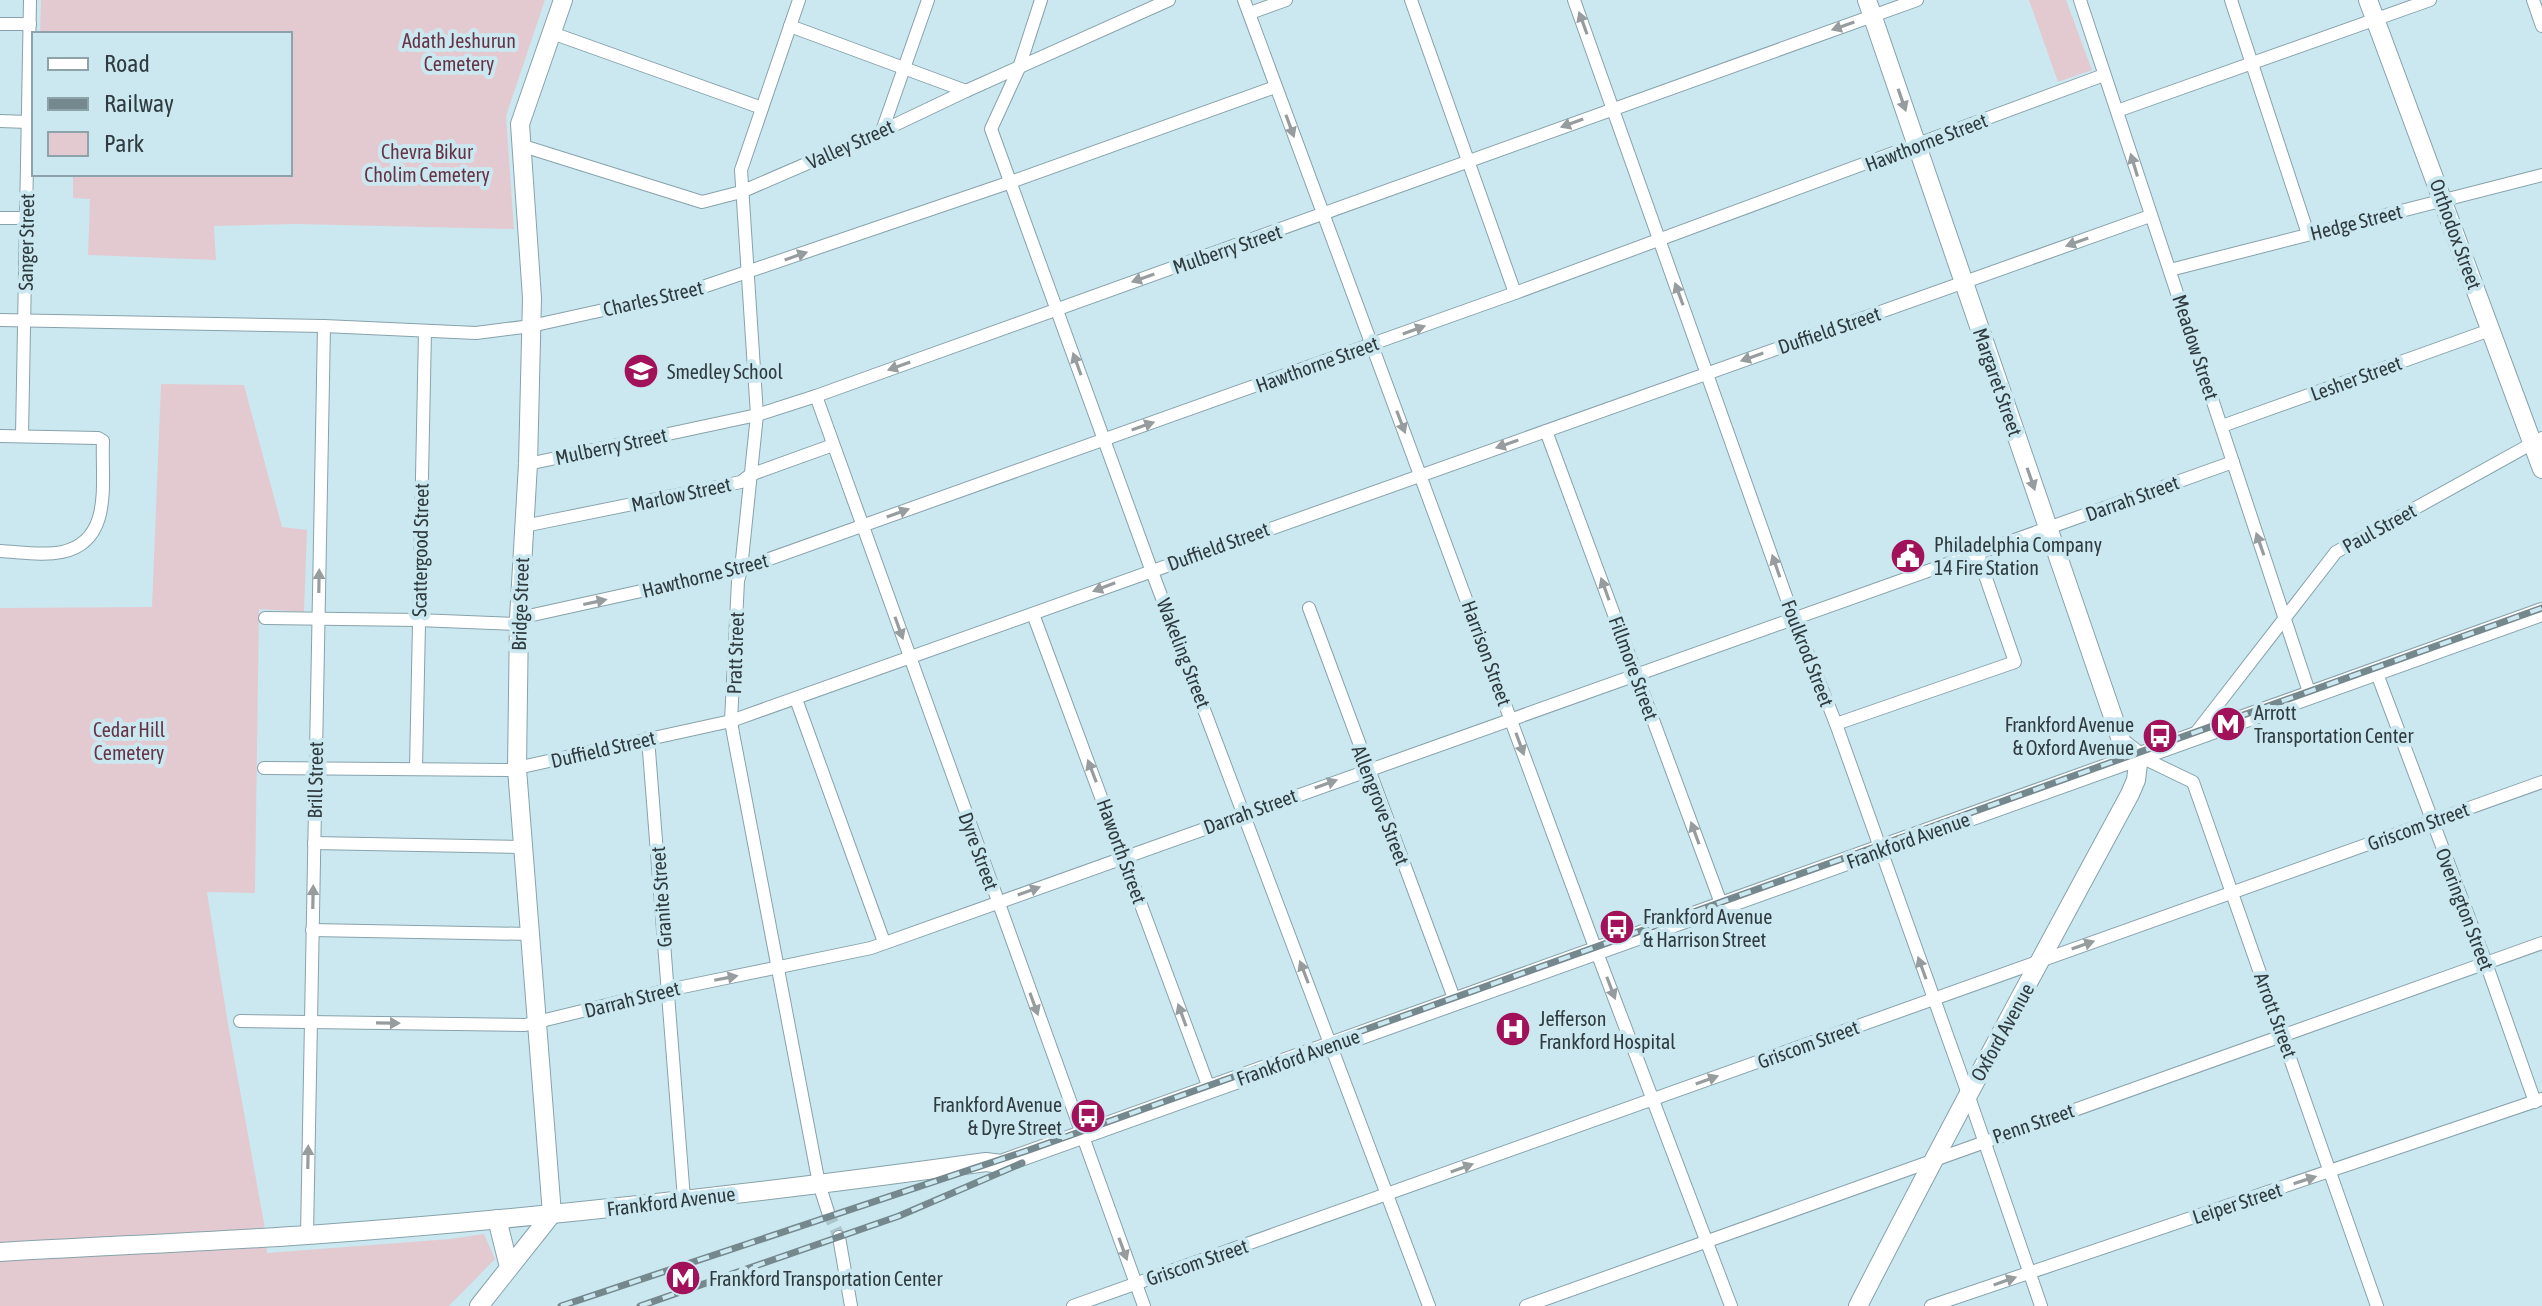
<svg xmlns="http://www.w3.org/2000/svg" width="2542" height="1306" viewBox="0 0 2542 1306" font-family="'Asap Condensed',sans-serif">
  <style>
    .green { fill: #e3cad1 }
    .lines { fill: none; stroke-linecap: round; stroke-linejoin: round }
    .street-tunnel { stroke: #acc5cc; stroke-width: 12; stroke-dasharray: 12 6; stroke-linecap: butt }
    .street-casing { stroke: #87a2aa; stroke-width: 14 }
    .secondary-casing { stroke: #87a2aa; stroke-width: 20 }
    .street { stroke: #fff; stroke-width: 12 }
    .secondary { stroke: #fff; stroke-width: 18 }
    .rail-casing { stroke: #75888d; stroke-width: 7 }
    .rail { stroke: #cbe8f0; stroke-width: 4; stroke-dasharray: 12; stroke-linecap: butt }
    .oneway { fill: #979d9e }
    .labels { text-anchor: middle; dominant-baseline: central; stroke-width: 8; stroke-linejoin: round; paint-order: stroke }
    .park-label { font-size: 20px; fill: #663447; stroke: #cbe8f0 }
    .street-label { font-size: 20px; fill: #2f3b3e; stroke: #cbe8f0 }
    .poi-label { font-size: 20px; fill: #2f3b3e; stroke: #cbe8f0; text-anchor: start }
  </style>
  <rect width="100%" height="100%" fill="#cbe8f0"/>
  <g class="green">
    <polygon points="41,0 545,0 506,116 514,229 295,224 214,226 216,260 88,255 90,199 73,198 73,174 290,174 290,34 40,34"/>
    <polygon points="2029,0 2066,0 2092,70 2058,82"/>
    <polygon points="161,384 244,385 282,527 307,530 304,612 259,609 255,893 207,892 228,1024 264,1223 267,1253 450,1239 484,1234 495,1259 449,1306 0,1306 0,608 152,607"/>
  </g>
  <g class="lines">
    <polyline class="street-tunnel" points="828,1212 839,1237"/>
    <defs>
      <g id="street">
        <polyline points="799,0 741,170 757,415 741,569 738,581 731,721 733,733 819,1184 828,1212"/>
        <polyline points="1041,0 1019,68 991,129 1151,569 1429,1306"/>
        <polyline points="1244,0 1596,950 1731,1306"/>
        <polyline points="1411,0 1515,293"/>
        <polyline points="1574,0 1794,619 1836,724 1968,1094 2041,1306"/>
        <polyline points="2080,0 2310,695"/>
        <polyline points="2231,0 2308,234"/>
        <polyline points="2533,0 2542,26"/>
        <polyline points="1250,13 1286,0"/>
        <polyline points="0,24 30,24"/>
        <polyline points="790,26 966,91"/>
        <polyline points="552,33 762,108"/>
        <polyline points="2117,111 2430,0"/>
        <polyline points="0,121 28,122"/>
        <polyline points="882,131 928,0"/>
        <polyline points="520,145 702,202 741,192 882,131 966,91 1169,0"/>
        <polyline points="0,218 26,218"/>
        <polyline points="2170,270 2542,175"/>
        <polyline points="0,320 324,326 476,333 531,326 694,290 1008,183 1275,87"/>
        <polyline points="816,396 1144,1306"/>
        <polyline points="2222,426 2490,330"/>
        <polyline points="1546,431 1722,906"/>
        <path d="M0,436L98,438L103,441C101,481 114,541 62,552C43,556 20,552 0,551"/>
        <polyline points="22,436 30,0"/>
        <polyline points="528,464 757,415 816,396 1917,0"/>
        <polyline points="524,526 741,482 750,475 833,445"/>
        <polyline points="1309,608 1455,1001"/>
        <polyline points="1033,614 1209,1088"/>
        <polyline points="265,618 418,620 519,624"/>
        <polyline points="519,618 741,569 1515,293 2104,75"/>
        <polyline points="2376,671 2486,963 2535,1102"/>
        <polyline points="796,699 884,942"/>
        <polyline points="1836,724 2015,662 1978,555"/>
        <polyline points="2195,734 2336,552 2542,438"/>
        <polyline points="648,738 684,1199"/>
        <polyline points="2139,756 2193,782 2377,1306"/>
        <polyline points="264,768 508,770 731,721 2150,216"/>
        <polyline points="416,769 425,331"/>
        <polyline points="314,843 523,847"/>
        <polyline points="312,930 530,934"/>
        <polyline points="240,1021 525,1025 668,990 871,948 2233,462"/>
        <polyline points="307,1235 324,326"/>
        <polyline points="839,1237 851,1306"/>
        <polyline points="1073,1306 2542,782"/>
        <polyline points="1526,1306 2542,943"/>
        <polyline points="1931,1306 2542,1099"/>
      </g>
      <g id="secondary">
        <polyline points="1867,0 2122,743 2139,756"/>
        <polyline points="2368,0 2542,469"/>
        <polyline points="552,1214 517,769 519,618 528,464 532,298 520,124 563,0"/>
        <polyline points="497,1219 509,1267"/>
        <path d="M0,1252C102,1246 205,1242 308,1235C534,1219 761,1193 986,1162L1001,1164L2542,612"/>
        <polyline points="479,1306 552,1214"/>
        <path d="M1858,1306C1946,1134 2038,964 2130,794L2136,780L2139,756"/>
      </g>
    </defs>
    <use href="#street" class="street-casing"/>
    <use href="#secondary" class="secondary-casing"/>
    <use href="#street" class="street"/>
    <use href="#secondary" class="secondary"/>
    <defs>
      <g id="rail">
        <polyline points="561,1306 1029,1150 2542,608"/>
        <polyline points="640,1306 899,1216 1022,1163"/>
      </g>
    </defs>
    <use href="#rail" class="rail-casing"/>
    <use href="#rail" class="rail"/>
  </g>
  <defs><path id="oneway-solid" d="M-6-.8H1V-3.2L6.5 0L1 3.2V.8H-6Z" transform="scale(2)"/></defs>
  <g class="oneway">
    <use href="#oneway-solid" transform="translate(1583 23) rotate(-110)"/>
    <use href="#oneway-solid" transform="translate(1843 26) rotate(161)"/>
    <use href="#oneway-solid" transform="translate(1902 100) rotate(71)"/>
    <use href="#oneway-solid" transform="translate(1572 123) rotate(160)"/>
    <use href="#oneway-solid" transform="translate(1290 126) rotate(70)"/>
    <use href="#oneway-solid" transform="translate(2134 165) rotate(-107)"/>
    <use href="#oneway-solid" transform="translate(2077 242) rotate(160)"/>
    <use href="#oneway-solid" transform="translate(796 256) rotate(-19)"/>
    <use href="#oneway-solid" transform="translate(1143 278) rotate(161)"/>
    <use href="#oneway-solid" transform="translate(1679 294) rotate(-110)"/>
    <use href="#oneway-solid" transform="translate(1414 330) rotate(-20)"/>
    <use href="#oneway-solid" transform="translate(1752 357) rotate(161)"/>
    <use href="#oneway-solid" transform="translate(1077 364) rotate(-110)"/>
    <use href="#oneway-solid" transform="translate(899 366) rotate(160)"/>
    <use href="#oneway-solid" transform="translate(1401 422) rotate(69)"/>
    <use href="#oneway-solid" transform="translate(1143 426) rotate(-19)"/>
    <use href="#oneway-solid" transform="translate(1507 444) rotate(161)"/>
    <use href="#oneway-solid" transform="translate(2031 479) rotate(71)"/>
    <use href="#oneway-solid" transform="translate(898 513) rotate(-20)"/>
    <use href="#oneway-solid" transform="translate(2260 544) rotate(-109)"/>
    <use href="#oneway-solid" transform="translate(1776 566) rotate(-109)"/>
    <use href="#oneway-solid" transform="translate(319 581) rotate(-89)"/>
    <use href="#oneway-solid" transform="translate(1104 587) rotate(159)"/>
    <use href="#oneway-solid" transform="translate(1605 589) rotate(-110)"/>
    <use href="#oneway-solid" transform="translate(595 602) rotate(-12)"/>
    <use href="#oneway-solid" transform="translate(899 628) rotate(70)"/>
    <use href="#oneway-solid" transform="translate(1520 744) rotate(70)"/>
    <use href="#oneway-solid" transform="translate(1092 771) rotate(-111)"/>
    <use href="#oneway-solid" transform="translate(1326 784) rotate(-20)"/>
    <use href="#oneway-solid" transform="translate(1695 833) rotate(-110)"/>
    <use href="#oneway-solid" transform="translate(1029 891) rotate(-20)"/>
    <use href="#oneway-solid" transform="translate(313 897) rotate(-89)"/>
    <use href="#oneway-solid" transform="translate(2083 945) rotate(-19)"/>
    <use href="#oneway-solid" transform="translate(1922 968) rotate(-110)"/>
    <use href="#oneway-solid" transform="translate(1304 972) rotate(-111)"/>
    <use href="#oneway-solid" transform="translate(726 978) rotate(-11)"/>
    <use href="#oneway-solid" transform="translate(1611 988) rotate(69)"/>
    <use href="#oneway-solid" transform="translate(1034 1004) rotate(70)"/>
    <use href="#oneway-solid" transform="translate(1182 1015) rotate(-110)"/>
    <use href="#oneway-solid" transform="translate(388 1023) rotate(1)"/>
    <use href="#oneway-solid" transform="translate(1707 1080) rotate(-20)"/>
    <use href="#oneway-solid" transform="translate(308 1157) rotate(-89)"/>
    <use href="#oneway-solid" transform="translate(1462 1168) rotate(-20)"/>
    <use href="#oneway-solid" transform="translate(2305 1180) rotate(-18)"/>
    <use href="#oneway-solid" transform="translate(1123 1249) rotate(70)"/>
    <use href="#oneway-solid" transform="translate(2005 1281) rotate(-19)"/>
  </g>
  <defs>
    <symbol id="school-disc" viewBox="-11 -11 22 22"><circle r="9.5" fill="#a1125a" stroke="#cbe8f0"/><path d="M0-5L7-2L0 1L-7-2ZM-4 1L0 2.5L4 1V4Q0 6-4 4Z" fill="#fff"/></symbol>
    <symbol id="civic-disc" viewBox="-11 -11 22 22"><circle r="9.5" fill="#a1125a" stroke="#cbe8f0"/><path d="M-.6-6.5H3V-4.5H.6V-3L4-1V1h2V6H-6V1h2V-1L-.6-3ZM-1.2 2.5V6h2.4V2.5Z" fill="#fff"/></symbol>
    <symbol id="metro-disc" viewBox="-11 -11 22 22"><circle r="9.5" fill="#a1125a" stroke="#cbe8f0"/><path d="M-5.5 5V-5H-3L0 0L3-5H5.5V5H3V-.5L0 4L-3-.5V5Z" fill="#fff"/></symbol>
    <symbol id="bus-disc" viewBox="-11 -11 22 22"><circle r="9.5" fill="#a1125a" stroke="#cbe8f0"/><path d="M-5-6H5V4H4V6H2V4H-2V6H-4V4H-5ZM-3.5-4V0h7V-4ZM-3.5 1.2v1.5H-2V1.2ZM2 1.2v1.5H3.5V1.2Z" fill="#fff"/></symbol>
    <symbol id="hospital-disc" viewBox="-11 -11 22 22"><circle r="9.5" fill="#a1125a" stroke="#cbe8f0"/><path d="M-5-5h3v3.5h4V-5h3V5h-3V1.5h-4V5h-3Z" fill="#fff"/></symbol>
  </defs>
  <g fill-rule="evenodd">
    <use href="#school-disc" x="621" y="351" width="40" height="40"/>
    <use href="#civic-disc" x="1888" y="536" width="40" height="40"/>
    <use href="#metro-disc" x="2208" y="704" width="40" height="40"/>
    <use href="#bus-disc" x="2140" y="716" width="40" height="40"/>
    <use href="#bus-disc" x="1597" y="907" width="40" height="40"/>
    <use href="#hospital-disc" x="1493" y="1009" width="40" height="40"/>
    <use href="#bus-disc" x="1068" y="1096" width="40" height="40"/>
    <use href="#metro-disc" x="663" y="1258" width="40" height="40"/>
  </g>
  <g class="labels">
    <g class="park-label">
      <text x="459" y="40">Adath Jeshurun<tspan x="459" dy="23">Cemetery</tspan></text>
      <text x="427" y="151">Chevra Bikur<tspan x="427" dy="23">Cholim Cemetery</tspan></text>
      <text x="129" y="729">Cedar Hill<tspan x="129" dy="23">Cemetery</tspan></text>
    </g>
    <g class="street-label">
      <text transform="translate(1926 142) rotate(-21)">Hawthorne Street</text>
      <text transform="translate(850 144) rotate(-24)">Valley Street</text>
      <text transform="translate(2356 222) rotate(-14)">Hedge Street</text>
      <text transform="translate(2456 234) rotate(70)">Orthodox Street</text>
      <text transform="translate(26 242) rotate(-89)">Sanger Street</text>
      <text transform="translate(1227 249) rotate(-19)">Mulberry Street</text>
      <text transform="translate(653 298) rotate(-13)">Charles Street</text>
      <text transform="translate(1829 330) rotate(-19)">Duffield Street</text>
      <text transform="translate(2196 347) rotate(72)">Meadow Street</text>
      <text transform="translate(1317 364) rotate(-20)">Hawthorne Street</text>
      <text transform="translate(2356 378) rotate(-20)">Lesher Street</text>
      <text transform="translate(1998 382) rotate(71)">Margaret Street</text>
      <text transform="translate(611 446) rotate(-12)">Mulberry Street</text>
      <text transform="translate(681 494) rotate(-12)">Marlow Street</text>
      <text transform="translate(2132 498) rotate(-20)">Darrah Street</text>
      <text transform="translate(2379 528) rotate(-29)">Paul Street</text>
      <text transform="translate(1218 546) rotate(-20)">Duffield Street</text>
      <text transform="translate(420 550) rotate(-89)">Scattergood Street</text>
      <text transform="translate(705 575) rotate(-14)">Hawthorne Street</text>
      <text transform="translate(520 604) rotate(-88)">Bridge Street</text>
      <text transform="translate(735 653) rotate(-88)">Pratt Street</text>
      <text transform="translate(1184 653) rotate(69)">Wakeling Street</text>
      <text transform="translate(1487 653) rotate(70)">Harrison Street</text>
      <text transform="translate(1808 653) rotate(69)">Foulkrod Street</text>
      <text transform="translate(1634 668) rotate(70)">Fillmore Street</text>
      <text transform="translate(603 749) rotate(-13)">Duffield Street</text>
      <text transform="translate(315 780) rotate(-89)">Brill Street</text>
      <text transform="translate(1381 805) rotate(69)">Allengrove Street</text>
      <text transform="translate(1250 811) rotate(-20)">Darrah Street</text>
      <text transform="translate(2418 826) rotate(-20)">Griscom Street</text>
      <text transform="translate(1908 840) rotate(-20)">Frankford Avenue</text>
      <text transform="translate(979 851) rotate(70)">Dyre Street</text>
      <text transform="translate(1122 851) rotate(70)">Haworth Street</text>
      <text transform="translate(661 897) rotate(-94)">Granite Street</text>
      <text transform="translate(2465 909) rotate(69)">Overington Street</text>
      <text transform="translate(632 999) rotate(-14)">Darrah Street</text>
      <text transform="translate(2276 1015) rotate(70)">Arrott Street</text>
      <text transform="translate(2002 1032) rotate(-61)">Oxford Avenue</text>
      <text transform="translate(1808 1044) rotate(-20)">Griscom Street</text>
      <text transform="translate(1298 1057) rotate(-20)">Frankford Avenue</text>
      <text transform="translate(2033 1123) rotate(-19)">Penn Street</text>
      <text transform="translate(671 1201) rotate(-7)">Frankford Avenue</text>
      <text transform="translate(2237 1203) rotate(-18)">Leiper Street</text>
      <text transform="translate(1197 1262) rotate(-19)">Griscom Street</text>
    </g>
    <g class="poi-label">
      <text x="667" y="371">Smedley School</text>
      <text x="1934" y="544">Philadelphia Company<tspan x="1934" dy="23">14 Fire Station</tspan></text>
      <text x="2254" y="712">Arrott<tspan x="2254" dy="23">Transportation Center</tspan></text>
      <text x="2134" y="724" text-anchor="end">Frankford Avenue<tspan x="2134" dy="23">&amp; Oxford Avenue</tspan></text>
      <text x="1643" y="916">Frankford Avenue<tspan x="1643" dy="23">&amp; Harrison Street</tspan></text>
      <text x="1539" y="1018">Jefferson<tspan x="1539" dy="23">Frankford Hospital</tspan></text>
      <text x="1062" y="1104" text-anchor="end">Frankford Avenue<tspan x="1062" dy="23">&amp; Dyre Street</tspan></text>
      <text x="709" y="1278">Frankford Transportation Center</text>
    </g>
  </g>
  <rect x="32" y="32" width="260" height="144" fill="#cbe8f0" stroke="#8da3a9" stroke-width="2"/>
  <rect x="48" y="58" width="40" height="12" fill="#ffffff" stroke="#8da3a9" stroke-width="2"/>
  <text x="104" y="72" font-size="24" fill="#2f3b3e">Road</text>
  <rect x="48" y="98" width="40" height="12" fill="#75888d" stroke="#8da3a9" stroke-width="2"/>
  <text x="104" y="112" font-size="24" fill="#2f3b3e">Railway</text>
  <rect x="48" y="132" width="40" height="24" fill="#e3cad1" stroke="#8da3a9" stroke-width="2"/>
  <text x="104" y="152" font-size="24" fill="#2f3b3e">Park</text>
</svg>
